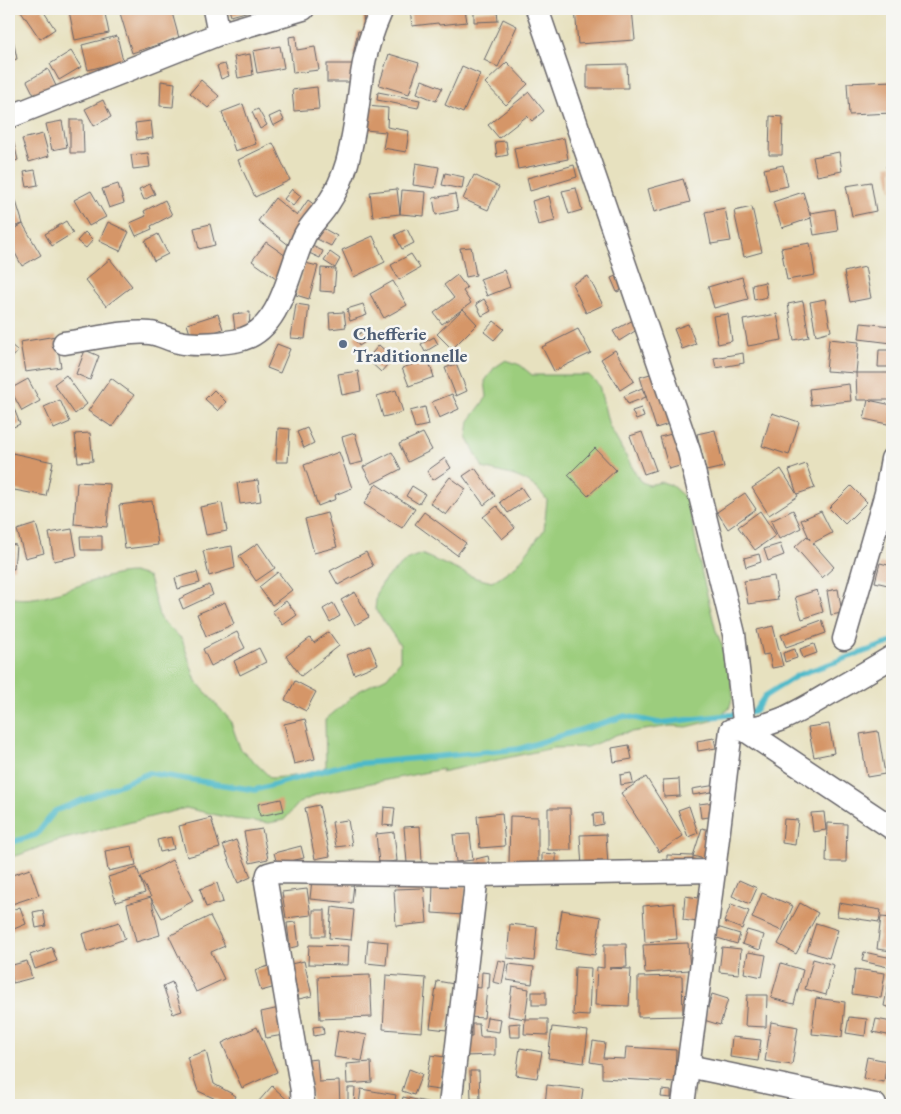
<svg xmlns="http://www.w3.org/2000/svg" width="901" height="1114" viewBox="0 0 901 1114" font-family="'EB Garamond',serif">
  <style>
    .green { fill: #9ccd7d; stroke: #5f785c }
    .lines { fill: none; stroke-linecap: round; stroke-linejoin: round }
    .stream { stroke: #4eb9c9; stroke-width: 5.5 }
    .building { fill: #d59667 }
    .minor-casing { stroke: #676569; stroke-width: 25 }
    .minor { stroke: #fff; stroke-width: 22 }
    .service-dot { fill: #5c6f8a; stroke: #f6f6f2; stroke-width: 2 }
    .labels { text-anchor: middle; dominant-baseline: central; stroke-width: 5; stroke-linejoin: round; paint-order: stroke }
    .service-label { font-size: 19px; font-weight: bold; fill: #4e5e75; stroke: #f6f6f2; text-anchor: start }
  </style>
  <rect width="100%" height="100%" fill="#f6f6f2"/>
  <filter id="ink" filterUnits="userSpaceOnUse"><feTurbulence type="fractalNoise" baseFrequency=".02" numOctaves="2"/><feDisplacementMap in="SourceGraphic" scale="10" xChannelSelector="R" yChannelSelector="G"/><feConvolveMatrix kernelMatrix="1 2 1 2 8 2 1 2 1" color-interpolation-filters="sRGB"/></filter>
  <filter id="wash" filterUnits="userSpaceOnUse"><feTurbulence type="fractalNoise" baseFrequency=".0096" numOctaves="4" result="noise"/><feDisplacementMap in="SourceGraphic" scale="20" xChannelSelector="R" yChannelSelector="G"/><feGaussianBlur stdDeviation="1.12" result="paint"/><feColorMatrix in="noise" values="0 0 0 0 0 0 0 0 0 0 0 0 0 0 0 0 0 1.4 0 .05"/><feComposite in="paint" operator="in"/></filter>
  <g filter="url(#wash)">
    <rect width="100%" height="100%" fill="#e7e1bf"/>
    <path class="green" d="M506,360L520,365L532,375H589L599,385L609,426L640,481L648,485L662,482L671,485L688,500L702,574L716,631L728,659L733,696L729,709L711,721L687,727L671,726L618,734L588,747L553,748L441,772L443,769L320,793L299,803L284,820L269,823L234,819L186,808L53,842L19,855L9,857V597C44,607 96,572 135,573C139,573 145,576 149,578L160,619L182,639L196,681L230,720L240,748L271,778L315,774L326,766L325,720L359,691L387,677L400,661V645L375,609L377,592L385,579L408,559L421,554L476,578L492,582L517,565L544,530L547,500C528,475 512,476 483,468L467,437L469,421L487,397L485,381L494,368Z"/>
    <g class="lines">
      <g class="stream">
        <polyline points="747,713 754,712 765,696 798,675 892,642"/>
        <polyline points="9,843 36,835 55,811 149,773 255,790 343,765 519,749 625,716 659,723 738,714"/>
      </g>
    </g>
    <g id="blocks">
      <g class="building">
        <polygon points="24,9 42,9 55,29 40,39 21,11"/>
        <polygon points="78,9 104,9 109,33 75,40 69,11"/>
        <polygon points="133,9 171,9 179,38 132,53 120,13"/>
        <polygon points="229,9 256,9 231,16"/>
        <polygon points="410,9 465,9 467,22 439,25 438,23 412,26"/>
        <polygon points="575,9 632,9 635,40 578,44"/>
        <polygon points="497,10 498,21 474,22 474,12"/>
        <polygon points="363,12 371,12 362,57 353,55 358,31 364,32"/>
        <polygon points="503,19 517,26 498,67 484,60"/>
        <polygon points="9,29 11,29 17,59 9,61"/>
        <polygon points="117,36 123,61 88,70 82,45"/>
        <polygon points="296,36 297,50 315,47 319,70 293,73 289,37"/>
        <polygon points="280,46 284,68 257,73 253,51"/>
        <polygon points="71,51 81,67 59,80 50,64"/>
        <polygon points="250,54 253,75 238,78 234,57"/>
        <polygon points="389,54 419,63 409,94 379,85"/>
        <polygon points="507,62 528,84 506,105 485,83"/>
        <polygon points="225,64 229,76 221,79 217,66"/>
        <rect x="327" y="64" width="28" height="18"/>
        <polygon points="627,64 628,88 587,88 587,65"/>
        <polygon points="462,66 480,74 463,113 445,105"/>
        <polygon points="48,69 56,86 35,97 27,81"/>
        <polygon points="201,80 219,96 208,108 190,93"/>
        <polygon points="422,80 442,88 436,101 417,93"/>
        <polygon points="161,81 175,83 173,107 160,106"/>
        <polygon points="892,81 892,113 849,115 847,83"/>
        <polygon points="317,87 319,109 294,111 292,90"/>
        <polygon points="378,92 420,100 418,108 377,100"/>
        <polygon points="529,92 544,111 532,121 527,116 499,138 488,125"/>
        <polygon points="103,100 111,117 94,126 85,109"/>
        <polygon points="243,104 256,144 235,151 222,112"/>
        <polygon points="367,106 388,108 387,127 409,131 406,152 383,148 386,132 365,130"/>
        <polygon points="258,109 267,125 260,129 252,112"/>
        <polygon points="280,112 284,120 273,126 269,117"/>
        <polygon points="770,116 783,117 782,155 769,155"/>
        <polygon points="70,120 83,120 84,153 70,153"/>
        <polygon points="62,121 67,147 52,150 46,124"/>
        <polygon points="151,121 153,138 137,140 135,123"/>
        <polygon points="43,134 49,156 29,162 22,139"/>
        <polygon points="564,138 568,159 518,169 514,148"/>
        <polygon points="13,140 18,160 9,163 9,141"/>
        <polygon points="506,141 508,155 497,157 495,142"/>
        <polygon points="273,143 290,180 255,197 238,160"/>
        <polygon points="839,152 842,171 817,176 813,157"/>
        <polygon points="148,153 150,167 133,169 131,155"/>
        <polygon points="416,163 439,167 435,188 413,185"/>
        <polygon points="574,165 577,177 530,191 527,178"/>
        <polygon points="783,165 788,186 769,190 764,169"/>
        <polygon points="892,165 892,190 891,190 886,166"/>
        <polygon points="35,170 38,185 27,187 24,172"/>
        <polygon points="445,173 464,177 462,189 442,185"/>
        <polygon points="474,175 499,187 488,210 463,199"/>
        <polygon points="683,179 690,202 654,212 648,189"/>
        <polygon points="871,182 876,211 852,216 846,186"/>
        <polygon points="118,184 124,203 109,208 102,189"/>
        <polygon points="150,184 155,194 144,200 139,189"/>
        <polygon points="11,185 23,224 9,228 9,186"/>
        <polygon points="576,188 582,210 569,214 562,191"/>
        <polygon points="292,189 301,196 293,206 284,199"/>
        <polygon points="397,189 400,214 373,217 370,192"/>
        <polygon points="402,190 426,192 424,216 400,214"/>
        <polygon points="91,191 106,217 89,226 74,200"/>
        <polygon points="803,192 811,218 782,228 773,202"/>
        <polygon points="455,194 458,210 436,215 433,198"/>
        <polygon points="549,196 555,221 538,225 532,201"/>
        <polygon points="275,198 297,216 308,200 316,206 290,246 258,221"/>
        <polygon points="165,200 172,215 151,226 152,229 136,236 130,223 146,216 144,211"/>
        <polygon points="752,207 762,252 744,257 734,211"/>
        <polygon points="725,208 731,241 711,244 705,212"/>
        <polygon points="835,209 838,231 814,235 810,213"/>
        <polygon points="66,221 73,233 52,246 45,234"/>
        <polygon points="108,222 129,232 120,251 99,241"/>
        <polygon points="23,224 41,255 22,266 9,242 9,232"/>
        <polygon points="210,224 215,245 199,249 194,228"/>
        <polygon points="321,227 337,236 331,246 315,238"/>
        <polygon points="407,229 414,243 402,249 395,235"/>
        <polygon points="85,232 93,240 86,248 77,241"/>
        <polygon points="158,234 168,254 154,261 145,241"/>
        <polygon points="373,236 385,262 354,277 342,250"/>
        <polygon points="266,242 289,258 276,278 252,261"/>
        <polygon points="810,243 815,275 787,280 781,248"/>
        <polygon points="312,246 323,251 320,258 309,253"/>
        <polygon points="471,247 476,275 466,277 460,248"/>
        <polygon points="330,252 340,259 335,268 324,261"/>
        <polygon points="411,254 420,268 399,280 391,265"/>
        <polygon points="110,259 132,286 106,306 85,280"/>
        <polygon points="305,263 318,266 309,299 296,295"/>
        <polygon points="865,267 871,298 850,302 844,272"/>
        <polygon points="321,268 336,269 334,292 320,291"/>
        <polygon points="504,270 510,287 487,296 480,279"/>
        <polygon points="621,274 627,288 617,292 611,278"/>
        <polygon points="457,275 467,288 463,291 471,303 442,324 434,313 454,298 444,285"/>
        <polygon points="588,276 603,305 586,313 572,284"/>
        <polygon points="742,277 748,299 714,308 708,287"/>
        <polygon points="393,281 407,305 384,318 370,294"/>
        <polygon points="765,282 767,297 754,300 752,285"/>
        <polygon points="484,299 491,311 482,316 476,304"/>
        <polygon points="825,299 831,331 816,335 810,302"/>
        <polygon points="803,301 809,337 794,340 788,304"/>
        <polygon points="296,304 309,306 305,339 291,338"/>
        <polygon points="363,304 367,315 350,321 347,309"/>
        <polygon points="463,309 477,324 452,349 437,334"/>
        <polygon points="250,312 249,329 236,338 233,314"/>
        <polygon points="344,312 346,327 330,329 329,313"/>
        <polygon points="218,314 223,329 192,340 187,324"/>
        <polygon points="728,314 732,341 718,344 713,316"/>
        <polygon points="777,314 782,340 748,346 743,320"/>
        <polygon points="635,319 640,328 619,341 613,331"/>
        <polygon points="494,321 504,329 494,340 484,332"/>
        <polygon points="861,323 892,326 892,343 859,339"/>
        <polygon points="688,324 696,344 682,349 674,329"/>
        <polygon points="367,329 372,338 359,346 354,337"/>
        <polygon points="578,329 591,353 554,371 542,347"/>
        <polygon points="56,336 61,367 25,372 20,342"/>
        <polygon points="434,337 438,344 425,352 421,344"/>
        <polygon points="829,339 859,342 856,373 826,371"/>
        <polygon points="9,343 18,351 9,362"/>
        <polygon points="277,344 290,349 280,373 267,368"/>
        <polygon points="379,345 393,358 381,372 367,359"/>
        <polygon points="85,350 99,356 90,380 76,374"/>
        <polygon points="615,350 634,381 620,390 601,359"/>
        <polygon points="879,350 892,350 892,367 878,367"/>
        <polygon points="743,353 744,363 716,368 714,358"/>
        <polygon points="428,359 434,377 409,386 402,368"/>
        <polygon points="456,364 467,391 456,396 445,368"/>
        <polygon points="358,371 361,391 342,395 338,374"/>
        <polygon points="657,372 672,423 656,428 640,377"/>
        <polygon points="856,373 890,373 890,400 857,400"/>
        <polygon points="66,375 87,404 75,414 54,384"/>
        <polygon points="111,378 134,395 112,427 88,411"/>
        <polygon points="28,379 40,401 22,411 10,389"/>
        <polygon points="849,384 851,401 811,405 809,389"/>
        <polygon points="642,388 646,397 628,404 624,396"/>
        <polygon points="214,390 226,402 218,411 205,399"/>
        <polygon points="396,390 403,412 383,417 377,396"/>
        <polygon points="452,394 459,409 439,418 432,402"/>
        <polygon points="9,396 20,424 9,429"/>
        <polygon points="60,400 70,422 54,429 44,407"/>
        <polygon points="868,400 892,405 892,425 864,419"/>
        <polygon points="425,407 429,425 415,428 410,411"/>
        <polygon points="641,408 644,417 636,420 632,411"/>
        <polygon points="772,413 799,422 789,455 762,446"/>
        <polygon points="278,428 290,429 288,462 276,462"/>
        <polygon points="307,428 314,443 304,448 297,432"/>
        <polygon points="715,430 724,467 706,471 697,434"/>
        <polygon points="642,432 656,470 644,474 630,436"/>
        <polygon points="90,433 93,461 78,462 75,434"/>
        <polygon points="355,433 363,462 350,465 342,437"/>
        <polygon points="423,433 432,450 408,462 399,444"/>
        <polygon points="675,433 683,465 669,469 660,437"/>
        <polygon points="595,448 616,470 588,496 568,475"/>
        <polygon points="339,452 352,488 335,495 336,499 318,506 304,465"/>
        <polygon points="392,452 401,469 372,484 363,467"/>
        <polygon points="12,453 53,462 46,496 9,489 9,472"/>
        <polygon points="445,458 451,468 433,480 427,471"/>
        <polygon points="806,464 815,488 797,494 789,470"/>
        <polygon points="475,468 495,496 484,505 463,476"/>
        <polygon points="781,469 798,496 769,515 752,488"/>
        <polygon points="450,477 466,489 446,515 430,503"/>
        <polygon points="258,480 261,501 240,504 237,483"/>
        <polygon points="77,482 110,484 107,527 74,524"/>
        <polygon points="376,484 415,509 402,528 364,504"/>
        <polygon points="412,486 425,494 419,504 406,496"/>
        <polygon points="851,486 867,502 845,524 829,508"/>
        <polygon points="521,487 529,499 508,513 500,502"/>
        <polygon points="745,493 756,509 728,529 717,512"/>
        <polygon points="152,501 158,545 125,549 119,505"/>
        <polygon points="222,503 227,531 206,535 200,507"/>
        <polygon points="497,506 515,528 502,539 483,517"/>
        <polygon points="793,510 801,528 779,539 771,521"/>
        <polygon points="760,511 776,535 755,550 738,527"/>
        <polygon points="821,511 832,533 813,543 834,567 822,578 795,547 807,536 810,540 801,520"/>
        <polygon points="424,512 466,543 457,555 415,524"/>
        <polygon points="327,513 337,547 314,553 305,519"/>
        <polygon points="36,524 44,553 25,558 17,530"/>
        <polygon points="72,529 77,556 54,561 49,533"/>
        <polygon points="80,536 102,536 102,550 81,550"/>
        <polygon points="258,543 275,568 256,581 239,556"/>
        <polygon points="9,544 16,545 14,569 9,568"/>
        <polygon points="780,544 784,555 768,561 764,549"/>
        <polygon points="232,546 235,568 209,576 203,551"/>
        <polygon points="366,552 373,566 338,585 330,571"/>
        <polygon points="759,554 761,562 746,567 744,558"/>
        <polygon points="880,563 892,566 892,586 875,582"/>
        <polygon points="197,572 200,583 178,589 175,578"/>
        <polygon points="278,572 292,590 272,605 259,587"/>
        <polygon points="774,576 778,600 748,604 744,581"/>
        <polygon points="209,585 213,595 183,609 179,599"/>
        <polygon points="838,589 842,613 831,615 827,591"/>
        <polygon points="817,590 823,612 802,619 795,597"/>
        <polygon points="355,592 369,617 355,625 341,600"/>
        <polygon points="286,601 297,615 283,625 272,611"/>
        <polygon points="225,602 234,624 206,636 197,614"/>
        <polygon points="333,603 340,616 330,622 323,609"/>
        <polygon points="822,620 826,633 786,647 781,635"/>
        <polygon points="773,626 783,666 772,668 769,654 763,655 757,630"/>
        <polygon points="237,632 245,648 211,666 203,649"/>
        <polygon points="329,632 339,646 301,676 286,656 310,638 314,643"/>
        <polygon points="814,644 817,653 803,658 800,649"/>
        <polygon points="370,646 378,664 354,674 347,655"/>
        <polygon points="259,648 266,662 240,675 234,661"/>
        <polygon points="795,649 797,658 785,662 783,653"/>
        <polygon points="295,681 316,692 306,711 285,700"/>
        <polygon points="305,719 315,759 294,764 284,724"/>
        <polygon points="829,724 834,753 814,757 808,727"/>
        <polygon points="878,731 885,774 867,777 860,734"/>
        <polygon points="714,738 716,748 698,751 697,741"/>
        <polygon points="629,745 632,759 614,762 612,748"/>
        <polygon points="631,773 633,783 621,785 620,775"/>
        <polygon points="646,777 683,836 659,852 621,793"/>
        <polygon points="679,779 680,796 664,797 663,780"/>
        <polygon points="716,785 717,791 693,795 692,789"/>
        <polygon points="281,799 284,811 260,816 258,804"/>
        <polygon points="715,802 717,816 701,818 699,804"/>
        <polygon points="319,805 330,856 315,859 305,808"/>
        <polygon points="689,806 698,833 688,837 678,810"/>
        <polygon points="384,807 395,808 393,826 383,825"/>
        <polygon points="548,808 570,808 571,850 548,850"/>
        <polygon points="824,812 826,830 813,832 811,813"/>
        <polygon points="502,813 505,846 480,848 477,816"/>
        <polygon points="602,813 603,824 594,826 593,814"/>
        <polygon points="510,816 538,817 538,865 509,864"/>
        <polygon points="211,818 220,848 187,857 179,826"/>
        <polygon points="784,819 798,820 795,845 782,843"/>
        <polygon points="348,820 352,845 336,847 332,822"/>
        <polygon points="827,823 847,824 846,862 826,862"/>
        <polygon points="420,826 422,862 407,863 404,827"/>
        <polygon points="702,828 716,832 708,860 693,856"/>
        <polygon points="262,829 268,859 250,863 244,832"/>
        <polygon points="394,832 397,861 379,863 376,834"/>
        <polygon points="470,834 473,860 456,862 453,835"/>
        <polygon points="606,834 608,866 582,868 580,835"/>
        <polygon points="171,837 174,849 160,852 157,840"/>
        <polygon points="236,840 251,877 238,883 223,845"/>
        <polygon points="132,846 136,865 108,871 105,851"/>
        <polygon points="301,846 304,858 277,864 274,853"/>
        <polygon points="542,853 556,854 556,864 542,864"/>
        <polygon points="667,855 693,856 693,868 667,867"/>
        <polygon points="488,856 490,865 478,868 476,859"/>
        <polygon points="172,860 193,901 162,918 151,898 160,935 136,942 127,904 151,897 140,878 145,893 116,902 108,877 137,868 140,877"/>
        <polygon points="30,869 39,895 9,905 9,876"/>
        <polygon points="312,879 354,883 352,903 310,899"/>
        <polygon points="739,880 757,888 750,904 732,896"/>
        <polygon points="217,883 223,902 206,907 200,889"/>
        <polygon points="433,884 466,886 464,915 432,913"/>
        <polygon points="424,888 427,923 396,926 394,889"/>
        <polygon points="307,889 311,915 286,918 282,892"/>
        <polygon points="762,893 793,906 782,931 752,918"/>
        <polygon points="685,896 699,898 697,922 683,920"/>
        <polygon points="674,903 677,939 645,942 643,906"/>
        <polygon points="800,903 818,913 796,954 778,944"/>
        <polygon points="839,903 881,910 879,922 837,916"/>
        <polygon points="731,904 749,911 742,929 724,922"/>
        <polygon points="20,907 26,924 9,931 9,911"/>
        <polygon points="332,907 354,910 351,940 329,938"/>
        <polygon points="43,910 46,926 36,928 33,912"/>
        <rect x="313" y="910" width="12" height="26"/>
        <polygon points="562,910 601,917 595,955 556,949"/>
        <polygon points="210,916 225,946 211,952 224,979 196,992 169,936"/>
        <polygon points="881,917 892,918 892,951 877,949"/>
        <polygon points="119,922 125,939 87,952 82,934"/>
        <polygon points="296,922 299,946 290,948 287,923"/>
        <polygon points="816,923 838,930 829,958 807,951"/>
        <polygon points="510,924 537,927 534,961 507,958"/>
        <polygon points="717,927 740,934 737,944 714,937"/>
        <polygon points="747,930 764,935 760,950 742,944"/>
        <polygon points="368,940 388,942 386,965 366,963"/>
        <polygon points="688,943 690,970 645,973 643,945"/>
        <polygon points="604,944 626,944 627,967 609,968 631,969 629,1006 595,1005 597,967 604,968"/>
        <polygon points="309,945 349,946 348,965 308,964"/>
        <polygon points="52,947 57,961 35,969 30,955"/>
        <polygon points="722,947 741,949 739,974 719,972"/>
        <polygon points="748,952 766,955 762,977 744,973"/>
        <polygon points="864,952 892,958 892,968 862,961"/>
        <polygon points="813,959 834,965 826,995 805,989"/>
        <polygon points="498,960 506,962 502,984 493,982"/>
        <polygon points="27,961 32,978 13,983 9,966"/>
        <polygon points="304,961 312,996 299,999 291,964"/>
        <polygon points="781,963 803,970 794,1004 771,998"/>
        <polygon points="276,964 283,985 261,991 255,970"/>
        <polygon points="509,964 534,967 532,984 507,980"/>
        <polygon points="575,967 591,968 589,1016 573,1015"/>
        <polygon points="855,969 885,973 881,998 852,994"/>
        <polygon points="482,972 490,973 489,988 487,988 484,1018 469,1017 471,987 481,988"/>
        <polygon points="370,975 372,1017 320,1019 318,977"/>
        <polygon points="386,975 426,978 422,1032 383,1029"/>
        <polygon points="890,975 892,976 892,1008 884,1006"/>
        <polygon points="682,976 683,1016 638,1017 638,977"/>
        <polygon points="437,981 454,984 447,1030 430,1028"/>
        <polygon points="172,982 182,1011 173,1014 163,986"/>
        <polygon points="512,986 529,989 525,1019 508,1016"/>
        <rect x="532" y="992" width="14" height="13"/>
        <polygon points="712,994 728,999 720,1025 704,1020"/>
        <polygon points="747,995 767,995 766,1027 745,1026"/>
        <polygon points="816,998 845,1002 842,1037 812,1034"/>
        <polygon points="284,1007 289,1034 266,1038 261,1012"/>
        <polygon points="487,1017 501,1019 499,1032 485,1030"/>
        <polygon points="849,1017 867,1019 865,1036 846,1033"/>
        <polygon points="525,1019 548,1019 548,1035 524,1034"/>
        <polygon points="876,1019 892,1022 892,1036 873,1032"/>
        <polygon points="771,1022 798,1027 792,1065 765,1061"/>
        <polygon points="520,1023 520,1037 510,1037 509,1024"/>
        <polygon points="472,1024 479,1024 480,1037 495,1037 495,1055 465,1056 464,1037 472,1037"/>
        <polygon points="323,1026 324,1034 314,1036 313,1027"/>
        <polygon points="257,1027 277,1072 242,1088 222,1043"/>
        <polygon points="552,1027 588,1031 584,1063 548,1058"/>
        <polygon points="338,1030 367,1035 362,1061 334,1057"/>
        <polygon points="732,1037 761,1040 758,1061 730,1057"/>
        <polygon points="593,1041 605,1043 603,1058 625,1059 626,1047 676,1050 675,1082 602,1078 602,1064 590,1062"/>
        <polygon points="520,1048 542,1052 537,1078 516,1075"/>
        <polygon points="206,1051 214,1084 236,1096 232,1105 229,1105 198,1091 187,1057"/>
        <polygon points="431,1055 445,1057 439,1090 425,1088"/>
        <polygon points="867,1057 887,1061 884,1082 863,1078"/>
        <polygon points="317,1059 319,1082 339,1081 340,1105 312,1105 308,1060"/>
        <polygon points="371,1062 372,1082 347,1084 346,1064"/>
        <polygon points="409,1069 422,1074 414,1095 402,1091"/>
        <polygon points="470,1071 479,1071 480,1099 471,1099"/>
        <polygon points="547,1085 583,1089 581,1105 545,1105"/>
        <polygon points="272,1086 293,1105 262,1105 258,1102"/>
        <polygon points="348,1088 355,1088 354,1105 348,1105"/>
        <polygon points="361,1089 396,1095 394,1105 359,1105"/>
        <polygon points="662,1090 671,1091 671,1098 661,1097"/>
        <polygon points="403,1097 431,1103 431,1105 401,1105"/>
      </g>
    </g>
  </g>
  <g filter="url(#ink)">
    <use href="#blocks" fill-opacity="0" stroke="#676569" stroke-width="1"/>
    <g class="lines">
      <defs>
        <g id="minor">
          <polyline points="214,9 219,34"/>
          <polyline points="537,9 689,451 734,634 745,730 892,828"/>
          <polyline points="9,117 219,34 303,9"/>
          <path d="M64,343C88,340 128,330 150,333C160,334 169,340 179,342C195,346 228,343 243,339C283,327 289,266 305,235C311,224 321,215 328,204C336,192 343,177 347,163C355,134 358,104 362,74C365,52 373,29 382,9"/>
          <polyline points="844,639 886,493 892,459"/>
          <polyline points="688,1066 875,1105"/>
          <polyline points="303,1105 302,1091 266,882 268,874 275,872 477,875 714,871"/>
          <polyline points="450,1105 477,875"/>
          <path d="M683,1105L714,871L731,730C772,729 798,712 832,692C852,681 872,669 892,657"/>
        </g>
      </defs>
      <use href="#minor" class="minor-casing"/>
      <use href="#minor" class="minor"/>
    </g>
  </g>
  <circle class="service-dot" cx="343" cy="344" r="5"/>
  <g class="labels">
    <g class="service-label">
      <text x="353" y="333">Chefferie<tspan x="353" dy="22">Traditionnelle</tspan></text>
    </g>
  </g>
  <rect width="901" height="1114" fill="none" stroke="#f6f6f2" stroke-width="30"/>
</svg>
